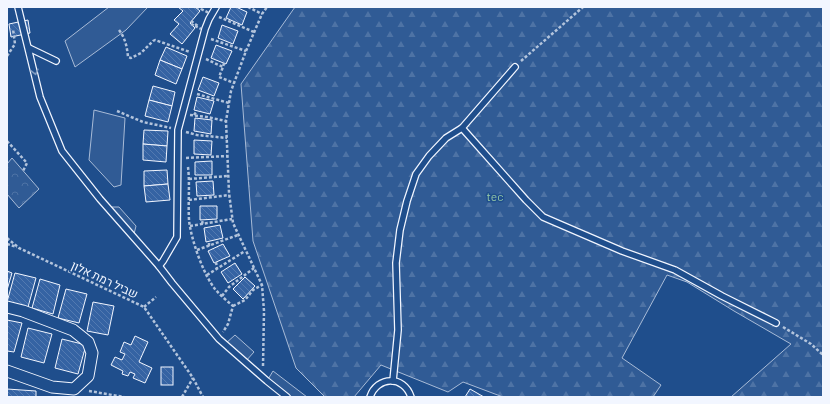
<svg xmlns="http://www.w3.org/2000/svg" width="830" height="404" viewBox="0 0 830 404" font-family="Barlow,Heebo,sans-serif">
  <style>
    .built { fill: #305b95; stroke: #a8bbd7 }
    .forest { fill: url(#forest-firs); stroke: #a8bbd7 }
    .park { fill: url(#park-crowns); stroke: #a8bbd7 }
    .building { fill: url(#building-back-hatch); stroke: #f2f6ff }
    .lines { fill: none; stroke-linecap: round; stroke-linejoin: round }
    .service-casing { stroke: #f2f6ff; stroke-width: 8 }
    .minor-casing { stroke: #f2f6ff; stroke-width: 13 }
    .path { stroke: #b3c4dc; stroke-width: 2.5; stroke-dasharray: 3 2; stroke-linecap: butt }
    .service { stroke: #1f4e8c; stroke-width: 5.5 }
    .minor { stroke: #1f4e8c; stroke-width: 11 }
    .path-bridge { stroke: #b3c4dc; stroke-width: 2.5; stroke-dasharray: 3 2; stroke-linecap: butt }
    .oneway { stroke: #7e9ac0 }
    .labels { text-anchor: middle; dominant-baseline: central; stroke-width: 3; stroke-linejoin: round; paint-order: stroke }
    .park-label { font-size: 12px; fill: #97c8a6; stroke: #1f4e8c }
    .street-label { font-size: 12px; fill: #f2f6ff; stroke: #1f4e8c }
  </style>
  <defs>
    <pattern id="forest-firs" width="22" height="20" patternUnits="userSpaceOnUse"><rect width="22" height="20" fill="#305b95"/><path d="M5 1l3.5 6h-7zM16 11l3.5 6h-7z" fill="#4e73a5"/></pattern>
    <pattern id="park-crowns" width="20" height="18" patternUnits="userSpaceOnUse"><rect width="20" height="18" fill="#305b95"/><path d="M2 6a3 3 0 1 1 6 0M12 15a3 3 0 1 1 6 0" fill="none" stroke="#4e73a5"/></pattern>
    <pattern id="building-back-hatch" width="6" height="6" patternUnits="userSpaceOnUse"><rect width="6" height="6" fill="#3563a3"/><path d="M-1 5l2 2M0 0l6 6M5-1l2 2" fill="none" stroke="#537ab1"/></pattern>
  </defs>
  <rect width="100%" height="100%" fill="#1f4e8c"/>
  <g class="built">
    <polygon points="109,7 148,7 126,30 75,67 65,41"/>
    <polygon points="94,110 125,118 121,185 114,187 89,160"/>
    <polygon points="111,207 119,207 136,226 134,234"/>
    <polygon points="235,335 254,352 245,362 225,344"/>
    <polygon points="273,371 307,397 287,397 267,381"/>
  </g>
  <polygon class="forest" points="295,7 823,7 823,397 731,397 791,344 734,311 687,282 667,275 622,358 661,385 653,397 503,397 463,382 448,392 381,365 354,397 325,397 296,368 253,241 241,84"/>
  <polygon class="park" points="12,158 39,189 19,208 7,194 7,164"/>
  <g class="building">
    <polygon points="178,7 195,7 200,11 190,23 195,28 182,44 170,34 179,24 174,20 183,11"/>
    <polygon points="231,7 236,7 247,12 242,25 226,18"/>
    <polygon points="28,20 30,33 11,37 9,24"/>
    <polygon points="222,25 238,31 233,44 218,38"/>
    <polygon points="216,45 232,51 226,64 211,58"/>
    <polygon points="166,47 187,56 182,69 160,60"/>
    <polygon points="160,60 182,69 176,84 155,75"/>
    <polygon points="203,77 219,83 214,96 198,90"/>
    <polygon points="153,86 175,92 172,106 149,100"/>
    <polygon points="197,97 214,101 210,114 194,110"/>
    <polygon points="149,100 172,106 168,122 145,116"/>
    <polygon points="195,118 212,120 211,134 194,131"/>
    <polygon points="144,130 168,131 167,146 143,144"/>
    <polygon points="194,140 212,141 211,155 194,154"/>
    <polygon points="143,144 167,146 166,162 143,160"/>
    <polygon points="212,161 212,175 195,175 195,162"/>
    <polygon points="167,170 168,184 144,186 144,171"/>
    <polygon points="213,181 214,195 197,196 196,182"/>
    <polygon points="168,184 170,200 146,202 144,186"/>
    <polygon points="200,206 217,206 217,219 200,220"/>
    <polygon points="220,225 223,238 206,242 204,228"/>
    <polygon points="223,244 230,256 214,263 208,251"/>
    <polygon points="235,263 242,274 228,283 221,272"/>
    <polygon points="7,271 12,273 7,290"/>
    <polygon points="15,273 36,278 28,307 7,302"/>
    <polygon points="245,277 255,286 243,299 233,289"/>
    <polygon points="40,279 60,285 53,314 32,308"/>
    <polygon points="66,289 87,294 79,323 58,318"/>
    <polygon points="93,302 114,306 108,335 87,331"/>
    <polygon points="7,320 22,323 14,352 7,351"/>
    <polygon points="28,328 52,334 44,363 21,357"/>
    <polygon points="135,336 148,342 139,362 152,368 145,383 133,378 135,374 130,372 128,376 122,374 123,371 111,365 115,357 122,360 125,354 120,352 124,342 131,345"/>
    <polygon points="62,339 86,345 78,374 55,368"/>
    <rect x="161" y="367" width="12" height="18"/>
    <polygon points="7,389 36,391 36,397 7,397"/>
    <polygon points="470,389 484,397 465,397"/>
  </g>
  <g class="lines">
    <defs>
      <g id="service">
        <polyline points="18,7 40,97 62,151 100,199 159,266 172,283 219,339 267,381 287,397"/>
        <polyline points="29,48 56,61"/>
        <polyline points="462,128 526,200 543,217 622,251 675,270 722,296 776,323"/>
        <polyline points="159,266 163,261 177,237 178,130 205,29 209,19 216,7"/>
        <polyline points="393,381 398,330 396,263 400,230 407,201 416,174 429,156 446,138 462,128 515,67"/>
        <path d="M370,397C377,376 404,375 411,397"/>
      </g>
      <polyline id="minor" points="7,307 23,311 73,330 88,342 92,353 88,376 74,389 52,387 7,371"/>
    </defs>
    <use href="#service" class="service-casing"/>
    <use href="#minor" class="minor-casing"/>
    <g class="path">
      <polyline points="196,7 201,9"/>
      <polyline points="248,7 262,14"/>
      <polyline points="219,17 254,32"/>
      <polyline points="191,21 198,26"/>
      <polyline points="191,24 195,26"/>
      <path d="M119,30C125,38 127,46 128,57L131,58L141,53L153,41L155,40L190,52"/>
      <polyline points="211,39 246,51"/>
      <polyline points="7,56 15,44 13,29"/>
      <polyline points="206,59 223,67"/>
      <polyline points="521,61 583,7"/>
      <polyline points="224,63 223,67 219,77 234,83"/>
      <polyline points="197,94 229,103"/>
      <polyline points="117,111 143,122 171,128"/>
      <polyline points="190,115 207,117 226,121"/>
      <polyline points="194,115 197,111"/>
      <polyline points="186,132 197,135 227,138"/>
      <polyline points="7,141 27,163 23,171"/>
      <polyline points="186,158 227,156"/>
      <path d="M188,167C190,184 188,202 189,220C191,239 203,274 215,289C220,295 227,301 233,306L228,324L223,332"/>
      <polyline points="189,179 228,176"/>
      <polyline points="189,200 229,195"/>
      <polyline points="202,224 203,220"/>
      <polyline points="190,226 232,219"/>
      <polyline points="7,238 19,248 144,307 193,378 203,397"/>
      <polyline points="7,244 17,247"/>
      <polyline points="209,246 209,241"/>
      <polyline points="197,250 238,235"/>
      <polyline points="216,262 217,268"/>
      <polyline points="207,275 245,251"/>
      <polyline points="222,296 229,287 254,268"/>
      <polyline points="233,306 245,300 253,290 262,285"/>
      <polyline points="144,307 156,297"/>
      <polyline points="783,327 811,344 823,355"/>
      <polyline points="263,366 264,311 262,285 233,223 229,193 226,121 231,91 246,51 262,14 267,7"/>
      <polyline points="89,391 124,397"/>
      <polyline points="182,397 193,378"/>
    </g>
    <use href="#service" class="service"/>
    <use href="#minor" class="minor"/>
    <g class="path-bridge">
      <polyline points="201,9 209,13"/>
      <polyline points="195,26 201,29"/>
    </g>
  </g>
  <defs><path id="oneway-chevron" d="M-2-3.5L2.5 0L-2 3.5" fill="none" stroke-width="1.6" stroke-linecap="round" stroke-linejoin="round"/></defs>
  <use class="oneway" href="#oneway-chevron" transform="translate(35 72) rotate(76)"/>
  <g class="labels">
    <g class="park-label">
      <text x="495" y="196">tec</text>
    </g>
    <g class="street-label">
      <text transform="translate(105 279) rotate(25)">שביל רמת אלון</text>
    </g>
  </g>
  <rect width="830" height="404" fill="none" stroke="#f2f6ff" stroke-width="16"/>
</svg>
